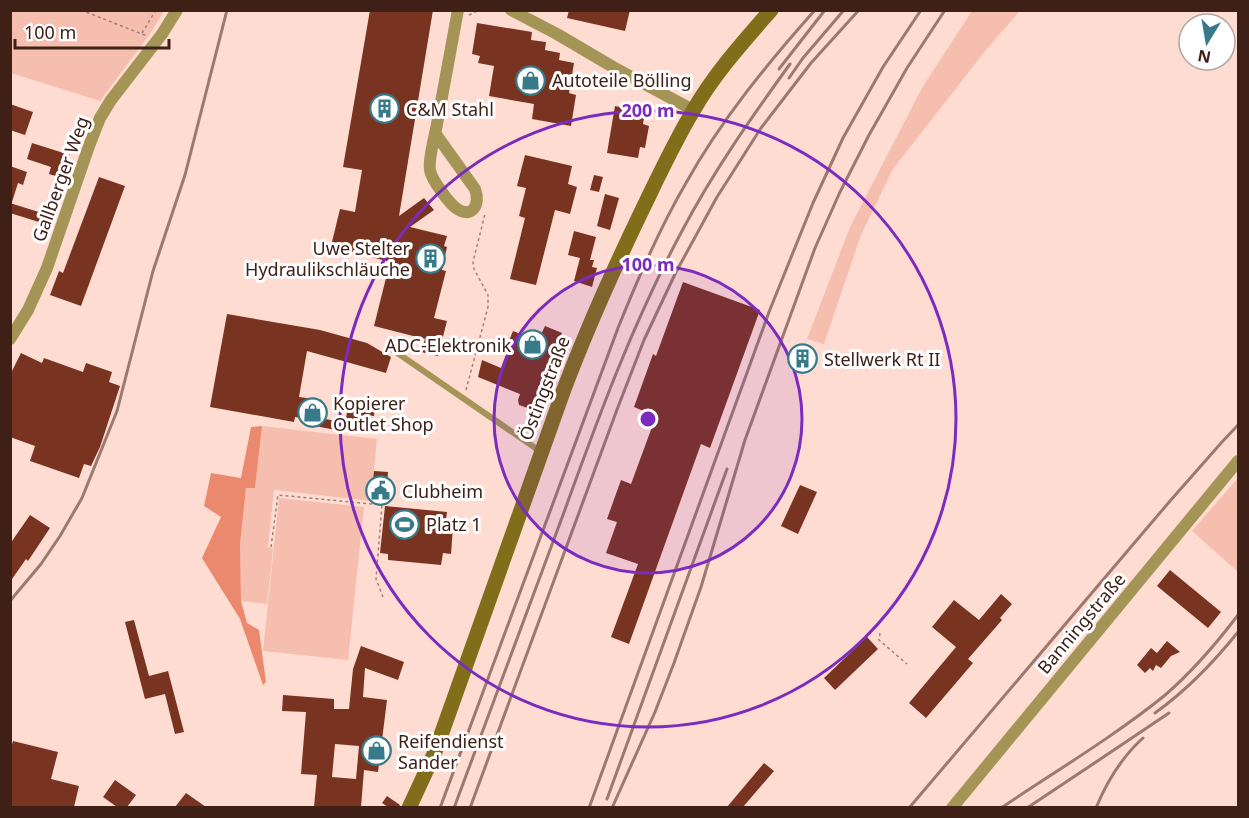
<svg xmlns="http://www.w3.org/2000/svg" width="1249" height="818" viewBox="0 0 1249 818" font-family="'Noto Sans',sans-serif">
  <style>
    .green { fill: #f6beae }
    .forest { fill: #eb896f }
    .building { fill: #793321; fill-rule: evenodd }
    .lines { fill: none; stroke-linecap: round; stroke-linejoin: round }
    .path { stroke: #a18077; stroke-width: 1.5; stroke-dasharray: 3 3; stroke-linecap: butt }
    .lane { stroke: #a49557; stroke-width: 6 }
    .street { stroke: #a49557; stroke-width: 12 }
    .secondary { stroke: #816e1b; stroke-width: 15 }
    .rail { stroke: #9a7970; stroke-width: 3 }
    .ring { fill: none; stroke: #7b2cbf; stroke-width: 3 }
    .labels { text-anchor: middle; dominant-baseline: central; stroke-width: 6; stroke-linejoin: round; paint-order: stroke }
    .poi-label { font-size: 18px; fill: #3f2017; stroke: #fff; text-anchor: start }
    .street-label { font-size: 18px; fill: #3f2017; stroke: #fff }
    .centre { fill: #7b2cbf; stroke: #fff; stroke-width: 3 }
    .ring-label { font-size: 18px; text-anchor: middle; font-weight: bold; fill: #7b2cbf; stroke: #fff; stroke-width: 6; stroke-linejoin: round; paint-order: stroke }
  </style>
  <rect width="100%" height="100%" fill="#ffdcd2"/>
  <g class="green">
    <polygon points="11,10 164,10 164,11 150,34 100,101 11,73"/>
    <polygon points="972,11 1020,11 986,50 893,169 861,235 824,344 807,339 850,227 923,86"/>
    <polygon points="262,426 377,439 371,501 274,490 268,547 273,548 267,604 241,601 240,544 246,487 255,488"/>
    <polygon points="1238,478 1238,572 1192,531"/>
    <polygon points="279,498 364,507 348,660 263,651"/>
  </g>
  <polygon class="forest" points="262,426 255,488 246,488 240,544 241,601 247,623 259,630 266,682 263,685 240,619 202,558 221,517 204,506 211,473 241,478 251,427"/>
  <g class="building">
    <polygon points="370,10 433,10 399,216 424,198 434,210 410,227 447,236 444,246 447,247 442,270 446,271 434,318 447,321 438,356 421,352 425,339 374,326 390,262 331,246 340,209 355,212 362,170 343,167"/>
    <polygon points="569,10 630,10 625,31 567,18"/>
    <polygon points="477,23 532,32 531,40 546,42 545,50 560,53 559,60 574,63 569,93 576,95 571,126 532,119 534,104 489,96 494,66 478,63 480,56 472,54"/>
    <polygon points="10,104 33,112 25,135 10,130"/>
    <polygon points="615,106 645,112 643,124 649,126 645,148 640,147 638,158 607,153"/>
    <polygon points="32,143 70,155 62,178 49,174 51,167 27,159"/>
    <polygon points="525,155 572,166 568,184 577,187 570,214 555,210 536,285 510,279 525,218 519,216 526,188 517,186"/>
    <polygon points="10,166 27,172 23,185 18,183 12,202 10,202"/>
    <polygon points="594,175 603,177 599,192 590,190"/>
    <polygon points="99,177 125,186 81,306 50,295 59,271 63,273"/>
    <polygon points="605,194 619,198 610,230 597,226"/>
    <polygon points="10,203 45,214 42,223 10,213"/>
    <polygon points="574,231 596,237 590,260 594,260 592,267 597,268 592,287 574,281 580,258 568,255"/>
    <polygon points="683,282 760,310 710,448 701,444 629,644 611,637 638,564 606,553 617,522 607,519 621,480 631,484 652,427 642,423 646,412 634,407 653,354 656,356"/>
    <polygon points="227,314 320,330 367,343 391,357 386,373 307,351 299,397 322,400 319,418 343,422 341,431 310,425 311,420 295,417 294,422 210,407"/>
    <polygon points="545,326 562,333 544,376 548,378 536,411 519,405 518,400 520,394 478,377 482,360 501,368 508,349 506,348 513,331 538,341"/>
    <polygon points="800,350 811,354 806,368 795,364"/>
    <polygon points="21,353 42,363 44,358 83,372 86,363 112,372 109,382 120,386 100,447 91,466 84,464 79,478 30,461 35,446 10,437 10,375"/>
    <polygon points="348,404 375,408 374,416 363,415 361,429 345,427"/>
    <polygon points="374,471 388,472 387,485 391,485 389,503 371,501"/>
    <polygon points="800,485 817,492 798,534 781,526"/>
    <polygon points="385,506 447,512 445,527 453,527 451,554 443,553 441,565 388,560 388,554 380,553"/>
    <polygon points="30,515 50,528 28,561 26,559 10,582 10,544"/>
    <polygon points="1170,570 1221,612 1208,628 1157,586"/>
    <polygon points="1001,594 1012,604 1000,618 1002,620 968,659 973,663 926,718 909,703 956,647 932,627 954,600 979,620"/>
    <polygon points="134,620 149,676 168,671 184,732 175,734 165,694 145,699 125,622"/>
    <polygon points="867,637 878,649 835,690 824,678"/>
    <polygon points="1167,641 1180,652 1171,656 1161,668 1156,665 1153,671 1150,668 1145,673 1137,665 1151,648 1157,653"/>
    <path d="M361,646L404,662L398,680L365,668L363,697L387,700L378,772L364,770L361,807H314L317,775L301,774L306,712L282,711L283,695L334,699V709H349L353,669ZM335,744L359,746L356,779L332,777Z"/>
    <polygon points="13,741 58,752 51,779 79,786 74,807 10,807 10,751"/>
    <polygon points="764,763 774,771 743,807 727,807"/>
    <polygon points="115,780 136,795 127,807 117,807 103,797"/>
    <polygon points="186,793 206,807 175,807"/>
    <polygon points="387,796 400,805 399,807 388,807 382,803"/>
  </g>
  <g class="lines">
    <g class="path">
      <polyline points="81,10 147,36"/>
      <polyline points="469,15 479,10"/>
      <polyline points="142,33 156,10"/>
      <polyline points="466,390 488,307 488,295 474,269 473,262 485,214"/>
      <polyline points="271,547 278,495 382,505"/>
      <polyline points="383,597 376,579 382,505 386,500"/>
      <polyline points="880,633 879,640 907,664"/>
    </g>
    <polyline class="lane" points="393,350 534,447 540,453"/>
    <g class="street">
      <polyline points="511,10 557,34 613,67 693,110"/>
      <path d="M435,133L475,189C481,204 472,220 456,208C449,203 431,179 430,170C428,159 435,136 437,124C444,86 451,48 458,10"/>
      <polyline points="10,339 28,310 47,268 89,146 100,118 111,100 162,34 177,10"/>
      <polyline points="952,808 1238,461"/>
    </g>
    <path class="secondary" d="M409,808L435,752L563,392C587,328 615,266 645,204C660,173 675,141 693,111C714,74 743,42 771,10"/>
    <g class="rail">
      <polyline points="779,69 825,10"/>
      <polyline points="789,78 803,58 844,10"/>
      <polyline points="10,601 41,564 60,536 82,498 117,411 153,271 185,175 227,10"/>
      <path d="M1155,713C1187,690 1214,662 1238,632"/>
      <polyline points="607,799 727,469"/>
      <path d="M440,808L618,328C638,278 659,229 686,183C721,120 767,64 815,10"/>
      <path d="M454,808C490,710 526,612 563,515C598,418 633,322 682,231C713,172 751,118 790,64"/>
      <polyline points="470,808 618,407 644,340 676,272 717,197 761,128 811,63 859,10"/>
      <polyline points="589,808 769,312 813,203 843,138 883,67 921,10"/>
      <polyline points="612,808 655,712 674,663 701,587 745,440 815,248 840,192 869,135 907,68 945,10"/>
      <polyline points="909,808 1170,501 1222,442 1238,425"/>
      <path d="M1001,808C1056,771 1113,737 1164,696C1192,672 1216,644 1238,615"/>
      <polyline points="1027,808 1096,762 1169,713"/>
      <path d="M1096,808C1107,781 1122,757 1143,738"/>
    </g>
  </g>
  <circle cx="648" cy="419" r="154" fill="#7b2cbf" fill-opacity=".12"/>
  <g class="ring">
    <circle cx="648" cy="419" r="154"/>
    <circle cx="648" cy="419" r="308"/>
  </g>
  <defs>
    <symbol id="shop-ring" viewBox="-11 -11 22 22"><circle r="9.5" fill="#fff" stroke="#377a8a" stroke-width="1.5"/><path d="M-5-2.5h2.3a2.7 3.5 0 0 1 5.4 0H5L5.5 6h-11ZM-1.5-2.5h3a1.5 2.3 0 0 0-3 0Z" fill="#377a8a"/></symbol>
    <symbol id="building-ring" viewBox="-11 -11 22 22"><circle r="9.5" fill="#fff" stroke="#377a8a" stroke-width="1.5"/><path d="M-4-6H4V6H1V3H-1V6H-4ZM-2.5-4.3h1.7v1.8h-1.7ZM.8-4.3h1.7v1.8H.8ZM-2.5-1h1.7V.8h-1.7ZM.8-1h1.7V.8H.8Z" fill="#377a8a"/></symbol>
    <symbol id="civic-ring" viewBox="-11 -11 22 22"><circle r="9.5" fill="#fff" stroke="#377a8a" stroke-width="1.5"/><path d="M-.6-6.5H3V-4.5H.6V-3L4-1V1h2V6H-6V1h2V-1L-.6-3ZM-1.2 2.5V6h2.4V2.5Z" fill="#377a8a"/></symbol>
    <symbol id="stadium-ring" viewBox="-11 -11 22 22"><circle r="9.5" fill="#fff" stroke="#377a8a" stroke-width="1.5"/><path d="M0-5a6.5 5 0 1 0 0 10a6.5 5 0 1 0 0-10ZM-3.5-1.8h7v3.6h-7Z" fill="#377a8a"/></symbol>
  </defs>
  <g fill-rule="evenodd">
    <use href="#shop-ring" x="514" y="64" width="33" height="33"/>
    <use href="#building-ring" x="368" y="92" width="33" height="33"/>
    <use href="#building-ring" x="414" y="242" width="33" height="33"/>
    <use href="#shop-ring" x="516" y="328" width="33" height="33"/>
    <use href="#building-ring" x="786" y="342" width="33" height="33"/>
    <use href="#shop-ring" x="296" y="396" width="33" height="33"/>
    <use href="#civic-ring" x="364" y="474" width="33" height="33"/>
    <use href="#stadium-ring" x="388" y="508" width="33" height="33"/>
    <use href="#shop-ring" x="360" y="734" width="33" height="33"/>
  </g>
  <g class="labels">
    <g class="poi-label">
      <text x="552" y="80">Autoteile Bölling</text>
      <text x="406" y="109">C&amp;M Stahl</text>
      <text x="410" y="248" text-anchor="end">Uwe Stelter<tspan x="410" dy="21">Hydraulikschläuche</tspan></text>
      <text x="511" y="345" text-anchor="end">ADC-Elektronik</text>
      <text x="824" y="359">Stellwerk Rt II</text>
      <text x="333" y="403">Kopierer<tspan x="333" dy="21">Outlet Shop</tspan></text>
      <text x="402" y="491">Clubheim</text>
      <text x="426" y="524">Platz 1</text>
      <text x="398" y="741">Reifendienst<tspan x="398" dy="21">Sander</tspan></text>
    </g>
    <g class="street-label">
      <text transform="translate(60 179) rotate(-70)">Gallberger Weg</text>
      <text transform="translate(544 388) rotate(-69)">Östingstraße</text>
      <text transform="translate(1081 623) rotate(-50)">Banningstraße</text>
    </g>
  </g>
  <circle cx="648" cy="419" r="9" class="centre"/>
  <g class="ring-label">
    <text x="648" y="117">200 m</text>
    <text x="648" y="271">100 m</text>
  </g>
  <rect width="1249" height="818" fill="none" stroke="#3f2017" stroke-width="24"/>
  <g transform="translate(1207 42) rotate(191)"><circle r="28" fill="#ffffff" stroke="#b2a6a2" stroke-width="1.5"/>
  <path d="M0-4.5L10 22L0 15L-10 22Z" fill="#377a8a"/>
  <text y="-9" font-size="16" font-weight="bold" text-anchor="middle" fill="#3f2017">N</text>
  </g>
  <path d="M15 39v9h154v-9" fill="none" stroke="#3f2017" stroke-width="3"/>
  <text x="24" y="39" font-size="18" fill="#3f2017" stroke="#ffffff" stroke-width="4.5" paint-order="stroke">100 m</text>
</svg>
